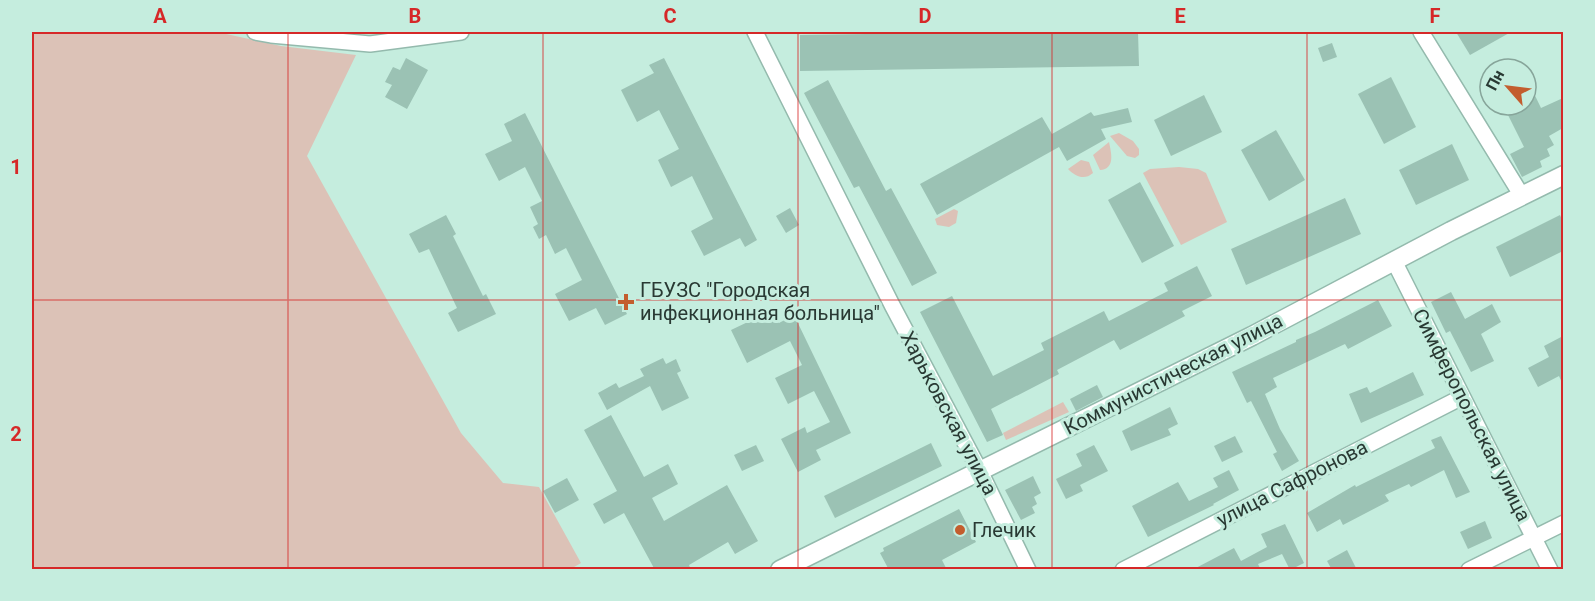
<svg xmlns="http://www.w3.org/2000/svg" width="1595" height="601" viewBox="0 0 1595 601" font-family="Roboto,sans-serif">
  <style>
    .green { fill: #dcc2b7 }
    .building { fill: #9bc2b4 }
    .lines { fill: none; stroke-linecap: round; stroke-linejoin: round }
    .minor-casing { stroke: #94baad; stroke-width: 18 }
    .tertiary-casing { stroke: #94baad; stroke-width: 21 }
    .minor { stroke: #fff; stroke-width: 15 }
    .tertiary { stroke: #fff; stroke-width: 18 }
    .grid { fill: none; stroke: #d62828; stroke-width: 1.5; stroke-opacity: 0.55 }
    .poi-dot { fill: #c35d2e; stroke: #c5edde; stroke-width: 2 }
    .labels { text-anchor: middle; dominant-baseline: central; stroke-width: 6; stroke-linejoin: round; paint-order: stroke }
    .poi-label { font-size: 20px; fill: #293933; stroke: #c5edde; text-anchor: start }
    .street-label { font-size: 20px; fill: #293933; stroke: #c5edde }
    .neatline { fill: none; stroke: #d62828; stroke-width: 2 }
    .grid-label { font-size: 20px; text-anchor: middle; font-weight: bold; fill: #d62828 }
  </style>
  <rect width="100%" height="100%" fill="#c5edde"/>
  <g class="green">
    <polygon points="32,32 217,32 281,46 356,55 307,156 461,433 503,483 539,487 581,563 569,570 32,569"/>
    <polygon points="1119,133 1133,141 1139,149 1139,155 1135,158 1127,156 1110,136"/>
    <path d="M1109,142C1111,152 1116,169 1100,170L1093,155Z"/>
    <path d="M1081,160L1089,162L1093,173C1084,181 1075,176 1068,169Z"/>
    <polygon points="1179,167 1198,169 1206,173 1227,222 1181,245 1143,173 1150,169"/>
    <polygon points="954,209 958,211 956,223 949,227 937,225 935,219"/>
    <polygon points="1063,402 1069,412 1006,440 1003,433"/>
  </g>
  <g class="building">
    <polygon points="932,32 1138,32 1139,66 800,71 800,35 932,33"/>
    <polygon points="1456,32 1511,32 1470,55"/>
    <polygon points="1332,43 1337,57 1323,62 1318,48"/>
    <polygon points="406,58 428,70 407,109 385,97 392,85 385,82 393,67 400,70"/>
    <polygon points="664,58 757,240 745,247 740,238 704,256 691,231 713,219 692,176 671,187 658,160 679,149 659,110 637,122 621,90 654,73 649,65"/>
    <polygon points="1391,77 1416,127 1384,144 1358,94"/>
    <polygon points="1526,77 1541,108 1563,98 1563,128 1549,136 1554,145 1547,149 1550,156 1540,161 1542,167 1522,177 1510,154 1524,147 1503,105 1526,105"/>
    <polygon points="828,80 886,191 891,188 937,273 912,286 859,186 854,188 804,93"/>
    <polygon points="1204,95 1222,132 1171,156 1154,120"/>
    <polygon points="1128,108 1132,122 1101,129 1106,139 1067,161 1059,147 937,215 920,184 1042,117 1052,134 1091,112 1094,116"/>
    <polygon points="525,113 627,314 605,325 596,308 569,321 555,294 582,280 566,248 555,254 546,235 539,239 533,227 538,224 530,207 542,201 525,167 499,181 485,154 512,141 504,124"/>
    <polygon points="1276,130 1305,180 1269,201 1241,150"/>
    <polygon points="1452,144 1469,180 1416,205 1399,170"/>
    <polygon points="1140,182 1174,246 1142,263 1108,200"/>
    <polygon points="1345,198 1361,234 1246,285 1231,249"/>
    <polygon points="790,208 799,225 786,233 776,216"/>
    <polygon points="446,215 456,234 453,236 483,296 486,294 496,314 458,332 448,313 457,308 429,249 419,253 409,234"/>
    <polygon points="1560,215 1563,222 1563,251 1510,277 1496,247"/>
    <polygon points="1197,266 1212,296 1182,311 1185,316 1120,350 1114,340 1057,370 1059,374 991,409 1003,435 987,442 920,312 952,296 993,376 1044,350 1041,343 1104,311 1109,321 1168,291 1164,283"/>
    <polygon points="1451,292 1465,319 1492,304 1501,322 1481,334 1494,361 1471,372 1450,331 1446,333 1431,302"/>
    <polygon points="1378,300 1392,326 1348,349 1345,344 1273,378 1277,387 1265,394 1280,429 1299,461 1282,471 1273,454 1277,452 1251,401 1247,403 1232,372 1296,342 1296,340 1315,332"/>
    <polygon points="773,310 779,323 794,315 851,433 816,450 821,460 798,472 781,439 805,427 807,433 830,422 814,391 788,404 775,378 802,365 790,341 747,363 731,330"/>
    <polygon points="1563,336 1563,385 1559,376 1538,387 1528,368 1549,357 1544,346"/>
    <polygon points="663,358 666,364 676,359 681,371 677,373 689,398 662,411 650,386 607,410 598,393 616,383 619,388 644,376 640,369"/>
    <polygon points="1413,372 1424,395 1361,423 1349,394 1367,387 1370,393"/>
    <polygon points="1097,385 1103,397 1076,411 1070,399"/>
    <polygon points="1170,407 1178,424 1168,429 1171,435 1131,451 1122,431"/>
    <polygon points="611,415 644,477 668,464 678,484 652,498 664,521 727,485 758,541 735,554 728,542 689,565 691,570 655,570 624,513 604,524 593,504 617,491 584,430"/>
    <polygon points="1235,436 1243,452 1222,462 1214,446"/>
    <polygon points="1441,436 1470,492 1456,498 1444,470 1411,487 1409,484 1385,495 1389,501 1343,525 1340,519 1317,532 1307,513 1355,485 1356,487 1435,448 1431,440"/>
    <polygon points="931,443 942,466 835,518 824,496"/>
    <polygon points="756,445 764,461 742,471 734,455"/>
    <polygon points="1094,445 1108,471 1080,485 1083,491 1066,499 1056,479 1082,466 1076,454"/>
    <polygon points="1229,470 1239,490 1213,504 1214,505 1148,537 1132,506 1178,482 1189,501 1218,487 1213,478"/>
    <polygon points="1033,476 1041,493 1034,497 1037,504 1032,507 1035,513 1021,520 1005,490"/>
    <polygon points="567,478 579,500 555,513 543,491"/>
    <polygon points="959,509 976,542 942,560 947,570 889,570 880,553 884,551 883,548"/>
    <polygon points="1485,521 1492,538 1468,549 1460,532"/>
    <polygon points="1285,524 1304,563 1290,570 1282,554 1258,564 1261,570 1192,570 1234,548 1241,561 1267,547 1261,534"/>
    <polygon points="1347,550 1357,570 1332,570 1327,561"/>
  </g>
  <g class="lines">
    <defs>
      <g id="minor">
        <polyline points="255,32 271,35 370,44 461,32"/>
        <polyline points="755,32 892,305 980,471 1028,570"/>
        <polyline points="1421,32 1522,196"/>
        <polyline points="1394,261 1550,570"/>
        <polyline points="1123,570 1462,397"/>
        <polyline points="1469,570 1564,523"/>
      </g>
      <polyline id="tertiary" points="780,570 1252,336 1451,231 1564,175"/>
    </defs>
    <use href="#minor" class="minor-casing"/>
    <use href="#tertiary" class="tertiary-casing"/>
    <use href="#minor" class="minor"/>
    <use href="#tertiary" class="tertiary"/>
  </g>
  <path class="grid" d="M288,32V570M543,32V570M798,32V570M1052,32V570M1307,32V570M32,300H1564"/>
  <g class="poi-dot">
    <path d="M623 293h6v6h6v6h-6v6h-6v-6h-6v-6h6z"/>
    <circle cx="960" cy="530" r="6"/>
  </g>
  <g class="labels">
    <g class="poi-label">
      <text x="640" y="290">ГБУЗС "Городская<tspan x="640" dy="23">инфекционная больница"</tspan></text>
      <text x="972" y="530">Глечик</text>
    </g>
    <g class="street-label">
      <text transform="translate(1173 374) rotate(-27)">Коммунистическая улица</text>
      <text transform="translate(949 413) rotate(62)">Харьковская улица</text>
      <text transform="translate(1472 415) rotate(63)">Симферопольская улица</text>
      <text transform="translate(1292 483) rotate(-27)">улица Сафронова</text>
    </g>
  </g>
  <rect width="1595" height="601" fill="none" stroke="#c5edde" stroke-width="66"/>
  <g transform="translate(1508 87) rotate(298)"><circle r="28" fill="#c5edde" stroke="#87a59a" stroke-width="1.5"/>
  <path d="M0-4.5L10 22L0 15L-10 22Z" fill="#c35d2e"/>
  <text y="-9" font-size="16" font-weight="bold" text-anchor="middle" fill="#293933">Пн</text>
  </g>
  <rect x="33" y="33" width="1529" height="535" class="neatline"/>
  <g class="grid-label">
    <text x="160" y="23">A</text>
    <text x="415" y="23">B</text>
    <text x="670" y="23">C</text>
    <text x="925" y="23">D</text>
    <text x="1180" y="23">E</text>
    <text x="1435" y="23">F</text>
    <text x="16" y="174">1</text>
    <text x="16" y="441">2</text>
  </g>
</svg>
